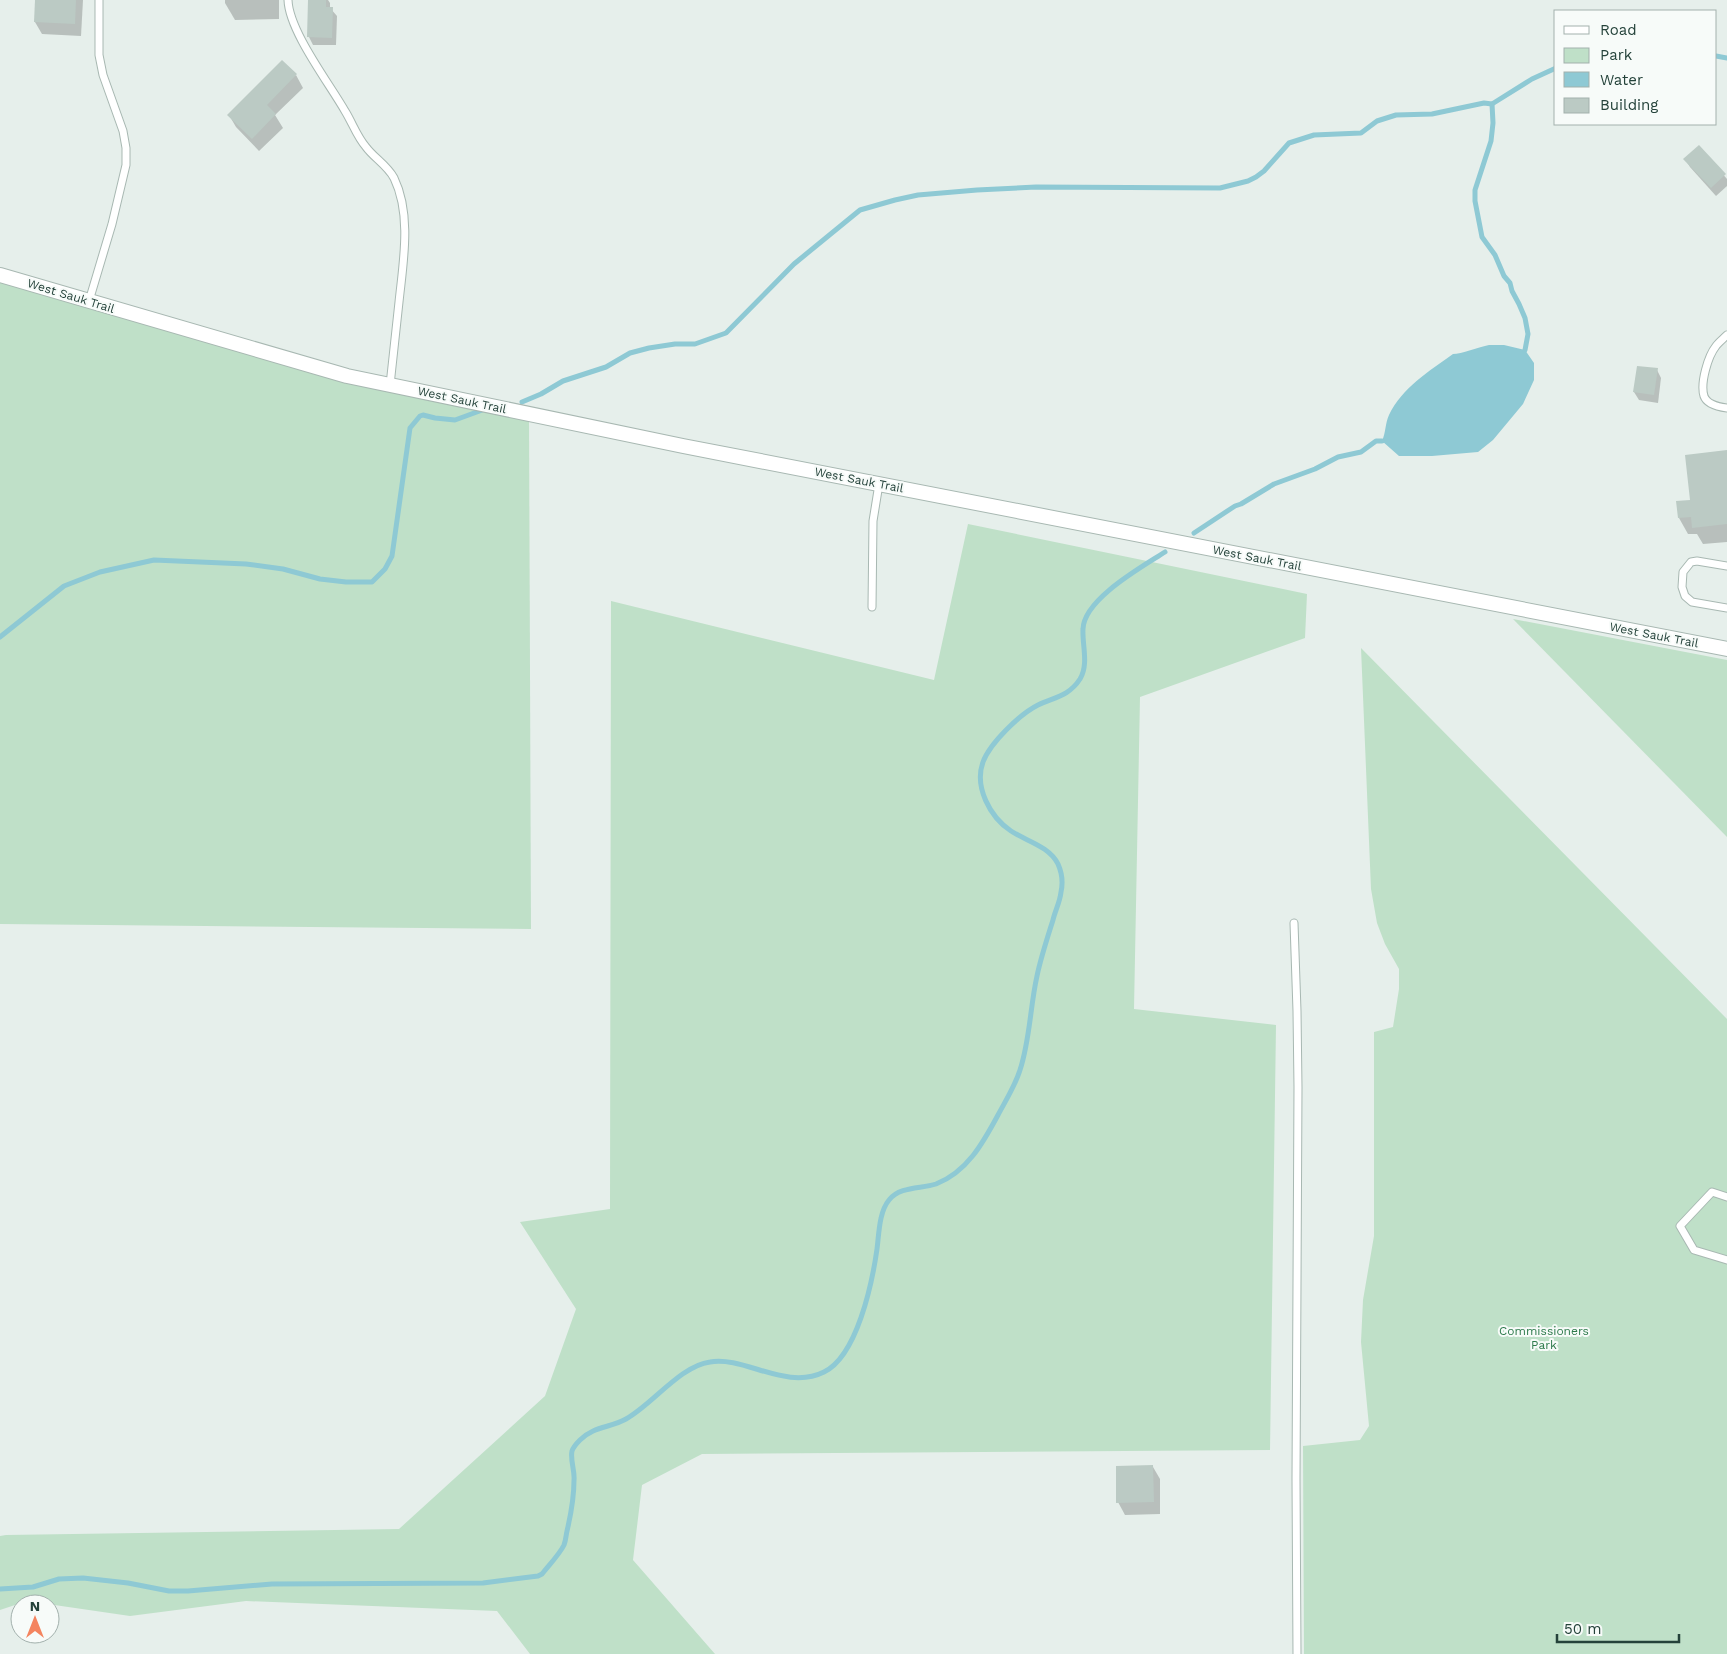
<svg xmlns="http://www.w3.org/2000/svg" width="1727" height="1654" viewBox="0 0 1727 1654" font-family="'Work Sans',sans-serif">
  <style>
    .green { fill: #bfe0c8 }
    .water { fill: #8ec9d4 }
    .shadow { fill: #0003 }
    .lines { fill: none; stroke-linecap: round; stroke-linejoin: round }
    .stream { stroke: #8ec9d4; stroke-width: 5 }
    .building { fill: #bbcac4 }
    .service-casing { stroke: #a8b8b2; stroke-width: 9 }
    .minor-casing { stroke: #a8b8b2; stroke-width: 16 }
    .service { stroke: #fff; stroke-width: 7 }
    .minor { stroke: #fff; stroke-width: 14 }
    .labels { text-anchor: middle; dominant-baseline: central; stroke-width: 4; stroke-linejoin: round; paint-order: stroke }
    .street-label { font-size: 12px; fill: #24423a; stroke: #f7fbf9 }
    .park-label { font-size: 12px; fill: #2d7a4b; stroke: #f7fbf9 }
  </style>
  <rect width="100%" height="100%" fill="#e6efeb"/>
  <g class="green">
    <polygon points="0,277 529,417 531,929 0,924"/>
    <polygon points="968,524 1307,594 1305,638 1140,697 1134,1009 1276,1025 1270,1450 702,1454 642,1485 633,1560 715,1654 530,1654 497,1611 246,1601 130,1616 27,1601 0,1610 0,1536 6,1535 399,1529 545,1396 576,1309 520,1222 610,1209 611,601 934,680"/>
    <polygon points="1513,619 1727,660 1727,837"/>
    <polygon points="1361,648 1727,1019 1727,1654 1304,1654 1303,1446 1360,1440 1369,1426 1361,1342 1363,1300 1374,1236 1374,1032 1393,1027 1399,989 1399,969 1385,944 1377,923 1371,889"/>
  </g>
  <path class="water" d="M1489,345H1504L1525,350L1534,363V380L1523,404L1493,440L1478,452L1432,456H1399L1382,441C1386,432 1385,424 1389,415C1402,388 1429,371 1453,354C1461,354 1479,347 1489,345Z"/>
  <g class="shadow">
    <polygon points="36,0 83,0 81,36 42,34 35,22"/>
    <polygon points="225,0 279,0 279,19 235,20 225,3"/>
    <polygon points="310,0 328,0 330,3 330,8 337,16 336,45 313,45 309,37"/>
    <polygon points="296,75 303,88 275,115 283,128 259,151 236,127 229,115"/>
    <polygon points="1699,147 1727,179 1727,186 1716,196 1690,167 1685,159"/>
    <polygon points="1657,370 1661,378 1658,403 1639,400 1634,392"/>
    <polygon points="1727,451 1727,542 1703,544 1697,534 1688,534 1679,518"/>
    <polygon points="1153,1467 1160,1479 1160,1514 1125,1515 1118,1502"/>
  </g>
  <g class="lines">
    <g class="stream">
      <polyline points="1716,56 1727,58"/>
      <polyline points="1492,104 1493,123 1491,141 1475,190 1475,201 1482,237 1495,255 1504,276 1510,283 1512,291 1519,304 1525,318 1528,334 1525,350"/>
      <polyline points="522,402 541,394 563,381 606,367 630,353 649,348 675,344 695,344 726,333 794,264 860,210 895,200 918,195 977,190 1036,187 1220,188 1248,181 1256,177 1264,171 1289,143 1314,135 1361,133 1377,121 1396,115 1432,114 1484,103 1492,104 1532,79 1556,68"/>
      <polyline points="1194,533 1235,506 1241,504 1274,484 1315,469 1338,457 1361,452 1376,441 1382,441"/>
      <polyline points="0,637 64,586 100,572 154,560 246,564 283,569 320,579 346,582 372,582 385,569 392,556 410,428 420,416 423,415 435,418 455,420 485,409"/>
      <path d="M0,1589L33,1587L59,1579L83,1578L128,1583L169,1591H188L272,1584L483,1583L538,1576L542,1574C549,1565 559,1555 564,1545C566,1540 566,1535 567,1531C571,1514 574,1497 574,1480C575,1471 570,1460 572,1451C573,1448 578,1442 580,1440C594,1426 610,1428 626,1419C652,1405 680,1366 710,1362C745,1356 786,1391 824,1372C857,1356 872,1284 877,1249C879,1234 879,1212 889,1200C900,1186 921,1189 936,1184C967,1172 983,1143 998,1115C1006,1100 1015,1086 1020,1070C1030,1040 1030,1007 1037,976C1041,957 1047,939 1053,920C1055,911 1060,902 1061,892C1063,883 1062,873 1058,864C1049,846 1026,841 1011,831C990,817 974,787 983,762C990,743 1020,714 1038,705C1055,697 1069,696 1080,679C1089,664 1082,645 1083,629C1084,599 1142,567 1165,552"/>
    </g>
  </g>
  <g class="building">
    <polygon points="35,0 76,0 75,24 34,22"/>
    <polygon points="308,0 326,0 326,7 333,7 332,38 307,37"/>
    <polygon points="282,60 297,74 267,105 276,114 252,139 227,115"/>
    <polygon points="1699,145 1726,174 1711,188 1683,159"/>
    <polygon points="1637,366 1658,368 1654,395 1633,392"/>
    <polygon points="1727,450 1727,524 1692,528 1691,517 1678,518 1676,501 1690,500 1685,455"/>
    <polygon points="1153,1465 1154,1502 1116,1503 1116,1466"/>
  </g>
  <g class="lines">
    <defs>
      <g id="service">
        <path d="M288,0C289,31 329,83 345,111C352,122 357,137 366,147C374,158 387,165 394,178C412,215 403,263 399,302C396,330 393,357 390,385"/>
        <polyline points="89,301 112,224 126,165 126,148 123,131 103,75 99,55 99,0"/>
        <path d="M1727,335C1723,339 1719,342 1716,346C1708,356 1700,383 1704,396C1707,405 1719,407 1727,408"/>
        <polyline points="1727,566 1697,561 1691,562 1683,572 1682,587 1685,596 1692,602 1727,608"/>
        <polyline points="872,607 873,521 879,484"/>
        <polyline points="1294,923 1297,1011 1298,1087 1296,1478 1297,1654"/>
        <polyline points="1727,1197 1712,1192 1680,1226 1694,1250 1727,1260"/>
      </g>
      <polyline id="minor" points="0,275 347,376 683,446 1727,649"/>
    </defs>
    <use href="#service" class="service-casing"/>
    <use href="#minor" class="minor-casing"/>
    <use href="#service" class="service"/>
    <use href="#minor" class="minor"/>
  </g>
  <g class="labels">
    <g class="street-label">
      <text transform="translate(71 296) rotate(17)">West Sauk Trail</text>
      <text transform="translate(462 400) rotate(12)">West Sauk Trail</text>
      <text transform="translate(859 480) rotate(11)">West Sauk Trail</text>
      <text transform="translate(1257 558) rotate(11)">West Sauk Trail</text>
      <text transform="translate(1654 635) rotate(11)">West Sauk Trail</text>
    </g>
    <g class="park-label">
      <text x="1544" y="1331">Commissioners<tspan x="1544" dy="14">Park</tspan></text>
    </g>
  </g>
  <rect x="1554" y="10" width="162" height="115" fill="#f7fbf9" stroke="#a3b1ad"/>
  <rect x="1564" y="26" width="25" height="8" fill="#ffffff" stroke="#a3b1ad"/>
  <text x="1600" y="35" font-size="15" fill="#24423a">Road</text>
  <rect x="1564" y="48" width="25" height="15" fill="#bfe0c8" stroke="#a3b1ad"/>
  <text x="1600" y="60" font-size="15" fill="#24423a">Park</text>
  <rect x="1564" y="72" width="25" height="15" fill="#8ec9d4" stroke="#a3b1ad"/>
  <text x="1600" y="85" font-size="15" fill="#24423a">Water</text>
  <rect x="1564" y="98" width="25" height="15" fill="#bbcac4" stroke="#a3b1ad"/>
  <text x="1600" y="110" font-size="15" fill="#24423a">Building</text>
  <g transform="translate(35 1619)"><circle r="24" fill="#f7fbf9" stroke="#a3b1ad"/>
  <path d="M0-4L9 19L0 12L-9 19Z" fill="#f4845f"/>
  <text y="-8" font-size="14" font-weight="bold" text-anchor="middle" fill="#24423a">N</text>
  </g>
  <path d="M1557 1634v8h122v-8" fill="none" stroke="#24423a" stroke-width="2.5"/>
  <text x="1564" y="1634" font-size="15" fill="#24423a" stroke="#f7fbf9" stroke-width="4" paint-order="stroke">50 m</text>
</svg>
